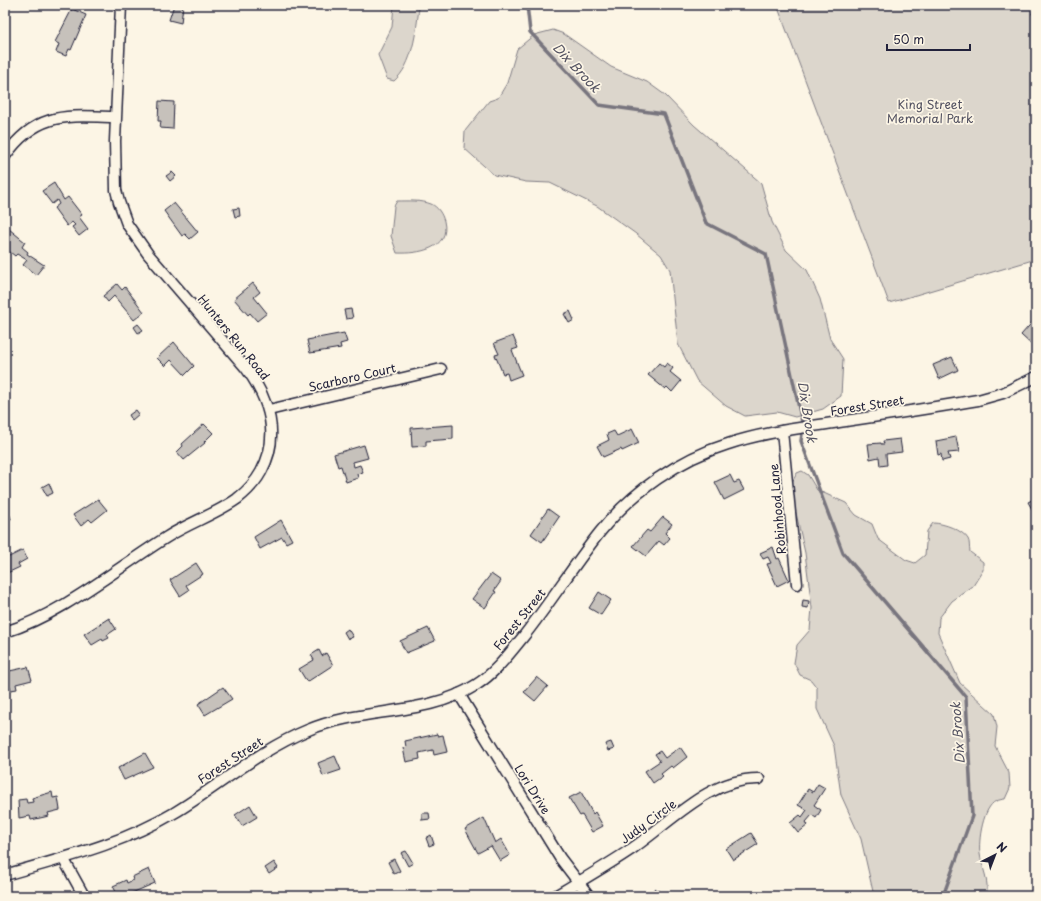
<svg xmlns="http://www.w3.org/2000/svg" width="1041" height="901" viewBox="0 0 1041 901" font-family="'Playpen Sans',sans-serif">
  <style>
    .green { fill: #dcd6cc; stroke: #7f7c84 }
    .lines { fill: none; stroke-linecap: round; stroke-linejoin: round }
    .stream { stroke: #78757e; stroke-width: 3.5 }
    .building { fill: #c6c1bb; stroke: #22223b }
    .minor-casing { stroke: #22223b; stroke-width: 13 }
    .minor { stroke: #fcf5e5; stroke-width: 10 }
    .labels { text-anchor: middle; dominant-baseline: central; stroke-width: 3.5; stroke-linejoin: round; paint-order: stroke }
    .park-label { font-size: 12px; fill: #504f5f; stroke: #fcf5e5 }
    .street-label { font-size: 12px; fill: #22223b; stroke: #fcf5e5 }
    .water-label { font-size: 13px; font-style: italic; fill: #545362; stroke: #fcf5e5 }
  </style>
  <rect width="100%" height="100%" fill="#fcf5e5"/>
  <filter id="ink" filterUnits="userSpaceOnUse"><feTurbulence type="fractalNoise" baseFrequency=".025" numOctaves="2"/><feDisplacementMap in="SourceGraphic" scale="8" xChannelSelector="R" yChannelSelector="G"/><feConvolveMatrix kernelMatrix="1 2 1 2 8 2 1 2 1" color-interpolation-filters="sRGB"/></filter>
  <g filter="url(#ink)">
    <g class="green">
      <path d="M394,5H426L419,8C416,31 413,65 394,81L387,79L378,55L392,27Z"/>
      <polygon points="777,5 1036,5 1036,259 889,303"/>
      <polygon points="553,30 564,34 611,67 647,82 665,95 694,125 761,183 772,222 786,250 807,270 820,299 830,339 843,359 841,396 823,409 795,417 777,412 745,416 726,406 697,381 678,344 670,270 661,255 636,234 597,206 550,183 526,182 494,175 464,148 465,131 489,101 498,98 507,83 517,49 534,35"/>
      <path d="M397,201C409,201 421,200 431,204C438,207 442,214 444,221C451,249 418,254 397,253L391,236L394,206Z"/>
      <path d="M802,471L808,475L817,490L846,503L856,515L872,524L878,539L906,560L915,563L925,555L927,531L933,523C943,523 963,530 968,539C970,542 969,548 970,552L983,562V570L973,586L952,601L939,618L938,633L960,683L994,714L997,727L995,746L1009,773L1010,788L1005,799C1003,799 999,800 996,801C983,807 978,841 980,854C982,869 990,881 986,896H874L861,839L841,795L834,746L817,709V688L811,680L800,675L794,663L797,645L810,630L812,608L805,553L790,486L797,473Z"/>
    </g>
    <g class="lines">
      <polyline class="stream" points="527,5 530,32 599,105 664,114 706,223 766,254 803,427 801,441 843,553 966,697 972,816 943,896"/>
    </g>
    <g class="building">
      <polygon points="174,5 183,5 181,23 169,20"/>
      <polygon points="1036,5 1036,16 1032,14"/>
      <polygon points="72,9 86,15 71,50 69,49 66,56 56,52 59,44 55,42"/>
      <polygon points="159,101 174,102 173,129 160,128 161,121 158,121"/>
      <polygon points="172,172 176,176 170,181 166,176"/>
      <polygon points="54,183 64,200 68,197 82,215 79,217 88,229 79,236 72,227 75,225 72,222 67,226 54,208 59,204 57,200 52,204 42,191"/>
      <polygon points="174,203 198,232 190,239 185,234 182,236 164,211"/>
      <polygon points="239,208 240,216 235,217 233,209"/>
      <polygon points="9,229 25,242 22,247 28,252 27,254 44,265 36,275 23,265 27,260 17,254 15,256 5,248 5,235"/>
      <polygon points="253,283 260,292 254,297 267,313 257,321 250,313 248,315 234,299"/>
      <polygon points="117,284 122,290 125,287 144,312 134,320 114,296 108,302 103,296"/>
      <polygon points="351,309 353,318 346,319 344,310"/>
      <polygon points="570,311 574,320 569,323 564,314"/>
      <polygon points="1036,318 1036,347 1035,348 1021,335"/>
      <polygon points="138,324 143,330 138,333 134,327"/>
      <polygon points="344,333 347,342 340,344 341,348 310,353 307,340"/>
      <polygon points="513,336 518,348 512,350 522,375 509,380 507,373 503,374 495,355 499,354 494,343"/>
      <polygon points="174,342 194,366 185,375 171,360 165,366 157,358"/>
      <polygon points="952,357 958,370 939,379 933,365"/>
      <polygon points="659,363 664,367 667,363 673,368 670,372 681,381 672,392 667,387 665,389 648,375"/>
      <polygon points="136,410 139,414 132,420 129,415"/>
      <polygon points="204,424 213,433 204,442 205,443 184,460 177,452 183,446 182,444"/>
      <polygon points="453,425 453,439 426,441 426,446 412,447 411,428"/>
      <polygon points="632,429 639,443 622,451 621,449 603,457 597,446 609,440 607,434 614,431 617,436"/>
      <polygon points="956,437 959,452 948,453 950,459 942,461 941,454 938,455 936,441"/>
      <polygon points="900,439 902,452 886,454 887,465 880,466 879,457 870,459 868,444 881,443 881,444 884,444 883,441"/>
      <polygon points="364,445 368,458 353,462 354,467 360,465 363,472 357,474 358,478 346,482 341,466 338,467 334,454"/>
      <polygon points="730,475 734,483 739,481 744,490 724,500 715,482"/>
      <polygon points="49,483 53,493 47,496 42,487"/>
      <polygon points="1036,498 1036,516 1028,502"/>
      <polygon points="98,499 107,510 92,522 89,519 81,526 73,515"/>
      <polygon points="548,509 559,517 542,542 531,534"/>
      <polygon points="9,513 11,519 5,521 5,514"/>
      <polygon points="663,517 672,524 665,533 670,538 664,545 659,541 646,556 633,546 647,530 650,532"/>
      <polygon points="281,520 292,540 286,543 282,537 260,549 254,537"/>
      <polygon points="773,547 777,559 779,558 789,580 777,586 767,564 771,563 768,557 763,559 760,553"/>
      <polygon points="23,550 27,559 18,564 20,567 5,574 5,559"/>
      <polygon points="196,563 203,574 186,585 189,590 180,596 170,580"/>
      <polygon points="491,574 501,581 494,591 496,592 485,608 472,599"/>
      <polygon points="599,592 611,600 601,615 589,608"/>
      <polygon points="803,600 809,601 808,608 802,607"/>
      <polygon points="109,618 116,629 107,635 109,638 103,641 102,639 92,645 84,634"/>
      <polygon points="428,628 435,641 406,653 400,641"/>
      <polygon points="348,629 353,637 348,639 344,632"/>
      <polygon points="319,650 322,656 326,653 333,665 307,682 299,669 314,660 311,655"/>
      <polygon points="28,667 32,680 16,684 17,689 11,690 10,686 5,687 5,672"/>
      <polygon points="537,677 548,686 535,701 524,692"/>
      <polygon points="223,687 232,699 205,715 198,704"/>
      <polygon points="437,734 438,736 443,735 447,752 434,755 433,750 419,753 420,759 406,762 403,748 406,747 405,741"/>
      <polygon points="611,742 614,749 608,751 605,744"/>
      <polygon points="680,747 687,757 673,768 671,766 661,774 663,776 653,783 645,771 660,761 655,754 660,751 665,758"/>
      <polygon points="145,753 153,767 124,780 118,768"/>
      <polygon points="335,756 341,770 323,776 318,763"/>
      <polygon points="818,784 825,788 814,805 821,810 816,818 812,815 806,822 808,825 798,833 790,823 800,815 802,817 807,810 798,805 808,789 813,792"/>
      <polygon points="52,792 53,798 58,797 60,810 48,813 49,816 31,820 30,816 19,818 18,800 26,799 27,803 33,802 32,798"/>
      <polygon points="581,792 593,814 595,812 603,826 592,832 582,815 580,816 569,798"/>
      <polygon points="250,805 257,817 242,826 235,815"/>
      <polygon points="422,813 429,813 430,819 422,820"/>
      <polygon points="484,818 495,843 501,839 510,855 500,861 491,846 478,853 465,829"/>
      <polygon points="751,833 758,844 733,860 726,849"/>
      <polygon points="431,835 434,844 429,846 426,838"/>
      <polygon points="406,851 413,863 408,866 401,853"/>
      <polygon points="394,859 400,871 394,874 388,862"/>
      <polygon points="274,862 278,868 269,874 265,868"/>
      <polygon points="149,869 155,883 125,896 118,896 113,886 126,880 127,883 133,880 132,877"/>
      <polygon points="655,888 665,896 648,896"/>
    </g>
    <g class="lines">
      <defs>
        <g id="minor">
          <path d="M5,156C37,111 66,116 115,117"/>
          <polyline points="269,410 441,369"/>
          <polyline points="782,431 797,584"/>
          <path d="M5,632C61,615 117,568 167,537C189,523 216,514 237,499C246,492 255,483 261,472C281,436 269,399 246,368L148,254L127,224L119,202L116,190L115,141L121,5"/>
          <polyline points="459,694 560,858 589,896"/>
          <polyline points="63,858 84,896"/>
          <path d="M5,875C63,858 122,844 174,813C219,786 259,750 308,730C361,707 426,717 476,685C495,673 509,654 523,637C550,603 573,566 600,532C632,492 679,459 728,444C764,432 802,428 839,422C885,415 932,408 978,400L1003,393L1036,377"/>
          <path d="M555,896C582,880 608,865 633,848C672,821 710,778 759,779"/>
        </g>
      </defs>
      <use href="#minor" class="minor-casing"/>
      <use href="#minor" class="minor"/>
    </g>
  </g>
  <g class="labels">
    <g class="park-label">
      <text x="930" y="104">King Street<tspan x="930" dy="14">Memorial Park</tspan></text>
    </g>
    <g class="street-label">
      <text transform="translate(234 337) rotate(51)">Hunters Run Road</text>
      <text transform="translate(352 377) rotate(-13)">Scarboro Court</text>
      <text transform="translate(867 405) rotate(-9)">Forest Street</text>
      <text transform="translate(777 509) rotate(-95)">Robinhood Lane</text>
      <text transform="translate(519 619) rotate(-51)">Forest Street</text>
      <text transform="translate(230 760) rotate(-33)">Forest Street</text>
      <text transform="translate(533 789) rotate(58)">Lori Drive</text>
      <text transform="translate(648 821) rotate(-36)">Judy Circle</text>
    </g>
    <g class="water-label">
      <text transform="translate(577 67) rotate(47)">Dix Brook</text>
      <text transform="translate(808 412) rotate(81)">Dix Brook</text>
      <text transform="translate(957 733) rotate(-94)">Dix Brook</text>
    </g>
  </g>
  <rect width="1041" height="901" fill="none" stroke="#fcf5e5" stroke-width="20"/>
  <rect x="10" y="10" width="1021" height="881" fill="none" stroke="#22223b" stroke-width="1.5" filter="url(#ink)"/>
  <g transform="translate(995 855) rotate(42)" stroke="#fcf5e5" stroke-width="3" paint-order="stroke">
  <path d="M0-3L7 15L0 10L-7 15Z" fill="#22223b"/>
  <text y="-6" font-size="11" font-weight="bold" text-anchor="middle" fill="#22223b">N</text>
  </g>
  <path d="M887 44v6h83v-6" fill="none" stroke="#22223b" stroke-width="2"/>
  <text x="893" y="44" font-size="12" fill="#22223b" stroke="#fcf5e5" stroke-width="3" paint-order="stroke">50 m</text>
</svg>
